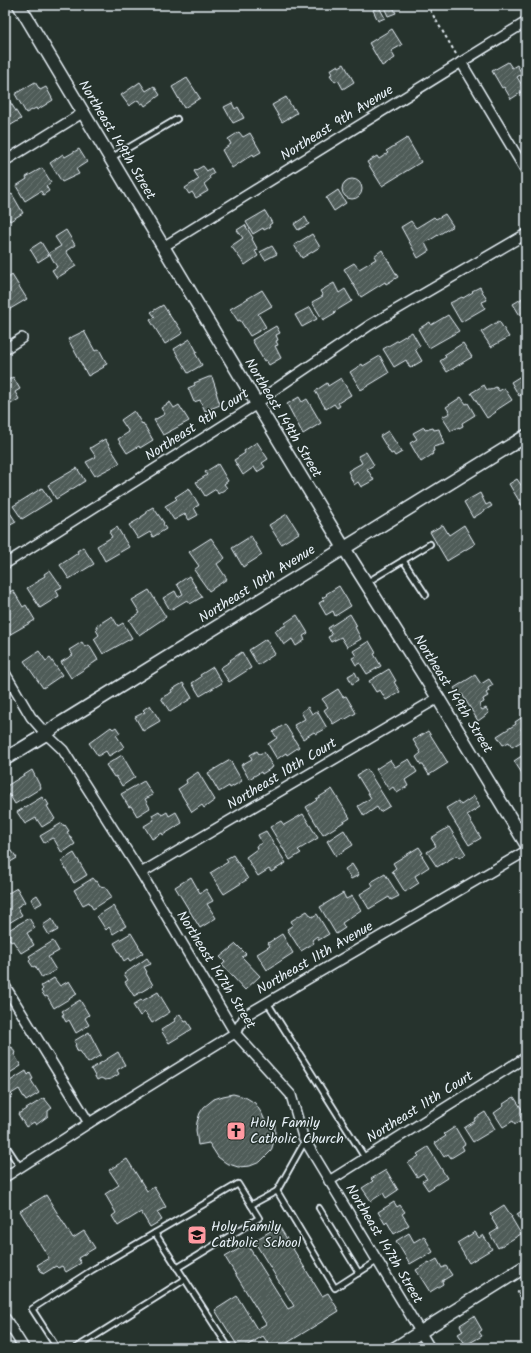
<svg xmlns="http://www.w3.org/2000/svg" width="531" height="1353" viewBox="0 0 531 1353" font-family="Kalam,sans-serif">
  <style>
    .building { fill: url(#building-hatch); stroke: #e8f1f8 }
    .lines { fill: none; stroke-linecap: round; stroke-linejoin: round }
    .service-casing { stroke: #e8f1f8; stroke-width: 8 }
    .minor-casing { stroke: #e8f1f8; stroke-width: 12 }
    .tertiary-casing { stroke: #e8f1f8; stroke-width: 15 }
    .path { stroke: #e8f1f8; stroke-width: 2; stroke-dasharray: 3 3; stroke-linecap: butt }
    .service { stroke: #26332d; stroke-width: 4.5 }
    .minor { stroke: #26332d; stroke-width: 9 }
    .tertiary { stroke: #26332d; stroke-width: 12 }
    .labels { text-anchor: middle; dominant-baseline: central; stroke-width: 3; stroke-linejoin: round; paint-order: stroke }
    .street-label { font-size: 14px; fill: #e8f1f8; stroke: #26332d }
    .poi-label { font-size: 14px; fill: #e8f1f8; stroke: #26332d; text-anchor: start }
  </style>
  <defs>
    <pattern id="building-hatch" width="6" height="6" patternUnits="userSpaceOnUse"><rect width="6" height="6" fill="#505c59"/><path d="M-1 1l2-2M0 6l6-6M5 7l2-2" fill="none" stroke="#697472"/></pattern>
  </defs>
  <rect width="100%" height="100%" fill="#26332d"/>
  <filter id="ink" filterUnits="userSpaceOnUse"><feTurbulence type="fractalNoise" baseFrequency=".025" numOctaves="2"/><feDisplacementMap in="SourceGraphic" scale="8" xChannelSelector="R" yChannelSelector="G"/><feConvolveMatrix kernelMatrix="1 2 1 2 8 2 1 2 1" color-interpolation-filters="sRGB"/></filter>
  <g filter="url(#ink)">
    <g class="building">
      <polygon points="383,5 392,5 396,13 388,16"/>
      <polygon points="379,7 385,18 378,21 373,10"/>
      <polygon points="392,29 402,45 391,51 395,58 382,66 369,43"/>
      <polygon points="508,62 512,68 517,65 522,74 517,77 525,90 511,99 504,87 502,88 492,71"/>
      <polygon points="344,64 354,82 343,89 338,80 335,82 330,75 332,74 330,70 338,65 339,67"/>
      <polygon points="187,78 200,98 184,108 172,87"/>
      <polygon points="35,82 40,90 46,87 53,100 37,110 36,108 26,113 15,94"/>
      <polygon points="140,82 146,91 154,86 160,95 145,106 143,103 141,104 138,100 129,106 121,95"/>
      <polygon points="5,94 21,119 6,128 7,129 5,130"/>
      <polygon points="286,97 293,109 294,108 297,113 282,122 272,105"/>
      <polygon points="232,103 235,109 238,107 244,118 233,123 224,107"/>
      <polygon points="239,132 243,137 250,133 261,152 254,156 253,154 232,168 222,150 231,144 228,139"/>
      <polygon points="407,138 421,162 382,186 367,162 377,156 379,159 388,153 386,151"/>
      <polygon points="79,149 87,162 76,169 79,174 62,182 50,163 63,154 65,157"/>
      <polygon points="203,166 207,171 211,168 214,173 209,177 210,179 204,184 208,191 196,198 192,192 189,194 185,188 199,179 194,171"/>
      <polygon points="42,168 51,182 46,186 49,191 43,195 41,191 25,201 16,186 27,179 26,177"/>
      <circle cx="352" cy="189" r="10"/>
      <polygon points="338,190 346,203 334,211 326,198"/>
      <polygon points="9,193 10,195 12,194 23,213 10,221 8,218 5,220 5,196"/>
      <polygon points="265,211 272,223 269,225 270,227 264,230 263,228 253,234 246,222"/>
      <polygon points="445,214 453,226 425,243 429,251 418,258 401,227 411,221 416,228 434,217 436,219"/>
      <polygon points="305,217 309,224 298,230 294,224"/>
      <polygon points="245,225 253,238 252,239 258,250 255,251 258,256 245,265 231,246 243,238 237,230"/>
      <polygon points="66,230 75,245 66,251 76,266 57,278 52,270 57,267 49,253 61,246 55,237"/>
      <polygon points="312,234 320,247 302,258 294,245"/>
      <polygon points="41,242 49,255 38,262 30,249"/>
      <polygon points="272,246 277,254 265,260 260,252"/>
      <polygon points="382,250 398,277 386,284 385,282 361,297 344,269 354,263 359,269 376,259 374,256"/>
      <polygon points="12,275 27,299 5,312 5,280"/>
      <polygon points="334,283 339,293 345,289 352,301 334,312 335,313 323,320 312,302 323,296 320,291"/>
      <polygon points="480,287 487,300 482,302 485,308 461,322 450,303 462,297 463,298 473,292 472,291"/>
      <polygon points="262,290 272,306 258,314 266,327 250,336 240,320 238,321 230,309"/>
      <polygon points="526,296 526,314 521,317 513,304"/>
      <polygon points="163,305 174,322 175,321 183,333 165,344 150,320 155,317 151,312"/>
      <polygon points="310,307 317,319 302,327 295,315"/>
      <polygon points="448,315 459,331 429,348 418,329 430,322 431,325"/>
      <polygon points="499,321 509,337 491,347 481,332"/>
      <polygon points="276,326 280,333 276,335 278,340 276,341 278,345 275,346 281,358 269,365 266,360 264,361 252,340"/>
      <polygon points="84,331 95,351 99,349 107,364 103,366 104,367 88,376 68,339"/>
      <polygon points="412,332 420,346 415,349 422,361 410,368 406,360 394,367 383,349"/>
      <polygon points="190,339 197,352 195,353 202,365 188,373 174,349"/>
      <polygon points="463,343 472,357 447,372 440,361 446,357 444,355"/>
      <polygon points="380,356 389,373 361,390 350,372 362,364 363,366"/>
      <polygon points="526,366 526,392 519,396 511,382 524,374 521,369"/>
      <polygon points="13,377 20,389 15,392 19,399 6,407 5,382"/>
      <polygon points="209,377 212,377 217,392 216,392 220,405 205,411 200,400 194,402 188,388 195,385 194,383"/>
      <polygon points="341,378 351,395 338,403 340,406 337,408 334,404 326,409 315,391 327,383 328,386"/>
      <polygon points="484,385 487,390 490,390 496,387 499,391 504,388 512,400 495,411 496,412 487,418 471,393"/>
      <polygon points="299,397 302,402 307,399 321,423 303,434 287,404"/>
      <polygon points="461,397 466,404 468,403 475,415 462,423 463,426 459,428 459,427 451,431 442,417 450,413 446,407"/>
      <polygon points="170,402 174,408 179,405 189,421 163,435 154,420 165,414 161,408"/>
      <polygon points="134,411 142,424 143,423 153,440 140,448 139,446 127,453 118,439 129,432 121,420"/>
      <polygon points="424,427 425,430 433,428 434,430 439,429 444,444 433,447 434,451 432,452 433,454 421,462 410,443 417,439 413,433"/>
      <polygon points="388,431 402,452 395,456 393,453 391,454 380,436"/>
      <polygon points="105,439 120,463 95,476 86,462 96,457 90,448"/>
      <polygon points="257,442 268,459 262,463 265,467 257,472 254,467 243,475 234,460 245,453 244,451"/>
      <polygon points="366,452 374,465 367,469 374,480 361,487 358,482 354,485 348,471 362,463 358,456"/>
      <polygon points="218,464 228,481 224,484 227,488 218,494 216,489 205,496 196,482 207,475 205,472"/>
      <polygon points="77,468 85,481 56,499 48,485"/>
      <polygon points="517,479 523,488 526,487 526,508 524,509 509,484"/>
      <polygon points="42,488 51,501 22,519 13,506"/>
      <polygon points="189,488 199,505 194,508 198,515 189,520 185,514 174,520 165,506 177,499 175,497"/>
      <polygon points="480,493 486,505 490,503 492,506 473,518 464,502"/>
      <polygon points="153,507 164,523 163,524 166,529 153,537 150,532 138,539 129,525 141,518 141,517 147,513 146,511"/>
      <polygon points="7,508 16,522 5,528 5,509"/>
      <polygon points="287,514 299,533 281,544 269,525"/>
      <polygon points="443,525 449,535 464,525 475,544 447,561 430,532"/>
      <polygon points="117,527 129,547 105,561 97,546 112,537 109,532"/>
      <polygon points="251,536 262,555 243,567 232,548"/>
      <polygon points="211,538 225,558 217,564 227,579 209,591 194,570 199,566 189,552"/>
      <polygon points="83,547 94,564 69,579 60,565 78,553 77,551"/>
      <polygon points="50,570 62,587 56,590 59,596 40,608 27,588 39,581 38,580 45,576 44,574"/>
      <polygon points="189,576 202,597 190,604 187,600 170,610 163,598 175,591 178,597 183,594 177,584"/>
      <polygon points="339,586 351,606 335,616 333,611 326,615 319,603 324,600 322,598 327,595 326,594"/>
      <polygon points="13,590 23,607 26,605 35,620 7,636 5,634 5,595"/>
      <polygon points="149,590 166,617 139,635 129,620 140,613 132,600"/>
      <polygon points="350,614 357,626 355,627 361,639 347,647 341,637 331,642 328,637 332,635 328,628"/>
      <polygon points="297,615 308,633 303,636 305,640 296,646 292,639 284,645 275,631 286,625 285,623"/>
      <polygon points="112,616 118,626 123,623 132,638 103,654 94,639 99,635 96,630 98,629 96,626"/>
      <polygon points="266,639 275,654 258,665 249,650"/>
      <polygon points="369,641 376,653 374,654 381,666 367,674 360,663 356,665 352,658 356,656 353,651"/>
      <polygon points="82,642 85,647 89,645 98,660 71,678 61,662 73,655 69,650"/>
      <polygon points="39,651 46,661 50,658 62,675 43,688 24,661"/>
      <polygon points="242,652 251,668 229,682 220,668 231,661 230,660"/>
      <polygon points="213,667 222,683 200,696 192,683 201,677 200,675"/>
      <polygon points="389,669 396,681 394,682 400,692 386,700 380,690 376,692 369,681"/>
      <polygon points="355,672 359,680 352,684 348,676"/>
      <polygon points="475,675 481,684 489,679 493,685 488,688 489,691 486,693 488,696 483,699 484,702 479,705 482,710 486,708 489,713 478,721 462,694 459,696 454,688"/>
      <polygon points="183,683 192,698 170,712 161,698 172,692 171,690"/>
      <polygon points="338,689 343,697 346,696 356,713 344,720 343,718 333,724 324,710 328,707 322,699"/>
      <polygon points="150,705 160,721 143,731 135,717 145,712 143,710"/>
      <polygon points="308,707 312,714 317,711 327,728 316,734 314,732 303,739 294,725 305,719 301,712"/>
      <polygon points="521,718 526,726 521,729 526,739 512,747 509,742 503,745 497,736 516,724 515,722"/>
      <polygon points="285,724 299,747 287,755 286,753 277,759 268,744 277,738 273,732"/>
      <polygon points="111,727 113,729 116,727 120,733 116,735 124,747 109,756 106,751 98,756 89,743"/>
      <polygon points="428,731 448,763 429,775 423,765 421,765 416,757 421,753 413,740"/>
      <polygon points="257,751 259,754 264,752 273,767 262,774 261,772 249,779 241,765 252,759 250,755"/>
      <polygon points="526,753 526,773 523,775 514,761"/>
      <polygon points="122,755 135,777 122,786 116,776 114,777 106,765"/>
      <polygon points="409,759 417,772 405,780 408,786 397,793 393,787 389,790 376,769 390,760 395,767"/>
      <polygon points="230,760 242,781 230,788 229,786 219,792 208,773"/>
      <polygon points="367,769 390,806 380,812 377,807 364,816 358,806 371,798 357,775"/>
      <polygon points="32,770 41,788 15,804 9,794 6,796 5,794 5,787"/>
      <polygon points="198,772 215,800 204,808 202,805 192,812 178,789 187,783 186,780"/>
      <polygon points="144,781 153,795 145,799 150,808 137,816 131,806 129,807 121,794"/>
      <polygon points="332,789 350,818 323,835 306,807 317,800 316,799"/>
      <polygon points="474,796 480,807 467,815 481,838 469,845 446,808 458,801 461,805"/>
      <polygon points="42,797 44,801 46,800 49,805 47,806 55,819 42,827 36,818 25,824 17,812"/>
      <polygon points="159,811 162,815 167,812 169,816 176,812 182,823 163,835 162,833 152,839 144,826 154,820 152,815"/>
      <polygon points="303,814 318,838 298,850 301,853 290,860 270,827 281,821 284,825"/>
      <polygon points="62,823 64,826 65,825 69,831 67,832 75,844 62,853 54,839 52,838 44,843 40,836"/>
      <polygon points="449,827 466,854 459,858 457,855 437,867 427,852 436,846 431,838"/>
      <polygon points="344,830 353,845 336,856 327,841"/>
      <polygon points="266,831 286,863 271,872 269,869 258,876 246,857 257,849 256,846 262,843 258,835"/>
      <polygon points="419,847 423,853 421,854 429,867 415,876 419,883 405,892 392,871 396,868 393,863"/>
      <polygon points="12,851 17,858 7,864 5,860 5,855"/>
      <polygon points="74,853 87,875 74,883 61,861"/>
      <polygon points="233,855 248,879 224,894 210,873 228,862 226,859"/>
      <polygon points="352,864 359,875 351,879 345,869"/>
      <polygon points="385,874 399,896 391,900 389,897 369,909 360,894 373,886 371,882"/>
      <polygon points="191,877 200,893 206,889 213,901 207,904 216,918 200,928 175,887"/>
      <polygon points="93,878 95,882 97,881 100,886 105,887 112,897 93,909 89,902 83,905 74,890"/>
      <polygon points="17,888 25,902 17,907 22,915 9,923 5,917 5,895"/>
      <polygon points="343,893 346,899 352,896 361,910 342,923 345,928 336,934 320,907"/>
      <polygon points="37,895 42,903 35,907 31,899"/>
      <polygon points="113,906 126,926 113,934 109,927 106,930 97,916"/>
      <polygon points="307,911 312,917 317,914 329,934 319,940 317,936 312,940 314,943 301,951 287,929 293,925 291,921"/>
      <polygon points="29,918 35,928 27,933 34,945 21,953 13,941 11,942 8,936 10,935 7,931"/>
      <polygon points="52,919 58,930 49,935 43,925"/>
      <polygon points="131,933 143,953 130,961 128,958 124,961 114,943"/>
      <polygon points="282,934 293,953 267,970 257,954 270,946 268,943"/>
      <polygon points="53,941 59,951 48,957 56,970 42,978 35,966 33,967 29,961 31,959 29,956"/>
      <polygon points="236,944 246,954 242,957 260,976 245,990 222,965 225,962 220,957"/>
      <polygon points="147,958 151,964 144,967 147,972 146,973 153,985 134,996 125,982 128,980 124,974"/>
      <polygon points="54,978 60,986 69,981 77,994 54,1008 47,996 45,997 41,991 43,989 41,986"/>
      <polygon points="158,992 170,1012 152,1023 145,1012 140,1016 133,1005 141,1000 142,1001"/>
      <polygon points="80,1000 89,1015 85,1018 89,1025 76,1033 69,1020 66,1022 62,1015 64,1014 62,1011"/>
      <polygon points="180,1014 185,1022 187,1021 192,1029 169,1043 161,1030 175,1021 174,1019"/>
      <polygon points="89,1032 101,1055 88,1063 80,1051 78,1052 75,1045 76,1044 74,1041"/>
      <polygon points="8,1045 10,1048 12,1047 15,1053 14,1054 21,1066 8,1074 5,1070 5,1046"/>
      <polygon points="118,1052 125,1065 117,1070 119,1074 111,1079 105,1080 101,1078 97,1080 91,1069"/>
      <polygon points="26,1071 28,1075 30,1073 33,1079 31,1080 39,1093 26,1101 19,1089 11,1094 13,1096 5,1101 5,1084"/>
      <polygon points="233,1094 245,1097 255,1103 262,1114 266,1123 275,1123 275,1138 271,1151 260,1162 250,1166 238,1167 226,1163 218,1157 209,1143 198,1145 196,1130 197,1122 200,1113 204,1107 214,1099 223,1096"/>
      <polygon points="514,1097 525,1114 520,1116 523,1120 515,1124 513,1121 503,1127 494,1113 504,1106 503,1104"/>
      <polygon points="44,1098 52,1108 48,1111 48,1116 36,1125 34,1122 26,1127 18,1114"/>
      <polygon points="485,1112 495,1129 473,1142 464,1128 475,1121 474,1119"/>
      <polygon points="455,1127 465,1144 462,1146 464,1150 451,1158 448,1154 444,1157 435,1143 446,1136 444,1134"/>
      <polygon points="428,1147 447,1178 428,1190 422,1181 427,1179 423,1173 417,1177 408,1163 419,1156 417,1154"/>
      <polygon points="127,1159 147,1191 154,1187 166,1207 157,1212 162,1220 150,1227 141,1212 118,1226 112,1216 116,1213 105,1194 119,1185 109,1170"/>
      <polygon points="386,1170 398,1190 386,1198 383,1193 371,1201 362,1188 373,1181 371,1179"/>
      <polygon points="46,1195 73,1238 84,1231 95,1248 78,1258 81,1263 66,1272 62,1266 58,1268 56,1266 43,1274 37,1265 49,1258 20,1211"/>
      <polygon points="394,1202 397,1207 400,1205 405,1212 402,1214 409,1225 394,1234 387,1222 385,1224 378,1212"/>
      <polygon points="504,1205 512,1217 511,1217 521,1234 498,1248 490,1234 498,1229 492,1219 493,1218 490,1214"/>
      <polygon points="526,1208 526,1227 525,1228 517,1214"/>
      <polygon points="279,1226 322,1296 328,1293 339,1311 279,1348 271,1348 263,1336 243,1348 239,1348 215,1310 237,1296 257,1329 266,1324 225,1257 247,1244 288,1309 294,1306 254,1241"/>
      <polygon points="475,1232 479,1238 483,1235 492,1249 469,1263 457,1243"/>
      <polygon points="409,1233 414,1242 424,1236 433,1252 423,1258 422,1257 410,1264 396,1241"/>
      <polygon points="437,1259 442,1268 446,1266 452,1275 442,1281 443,1284 430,1292 416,1270 429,1262 430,1263"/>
      <polygon points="526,1287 526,1302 524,1303 517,1292"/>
      <polygon points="474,1316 482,1330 479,1332 482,1336 466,1345 458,1334 463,1331 460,1325"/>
    </g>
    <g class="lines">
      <defs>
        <g id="service">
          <polyline points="111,158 177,119"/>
          <polyline points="403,560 426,595"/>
          <polyline points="366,583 430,544"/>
          <polyline points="267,1002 365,1158"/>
          <polyline points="5,1144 20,1167"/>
          <polyline points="277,1191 335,1288 377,1261"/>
          <polyline points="251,1205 277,1191 305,1141"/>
          <polyline points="319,1208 359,1273"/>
          <polyline points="155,1233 238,1184 259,1218 177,1268"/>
          <polyline points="57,1348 32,1309 92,1270 155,1233 229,1348"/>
          <polyline points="76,1348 184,1280"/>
        </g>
        <g id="minor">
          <polyline points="461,62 526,171"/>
          <polyline points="5,161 84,112"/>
          <polyline points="163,247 526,22"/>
          <polyline points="5,349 22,338"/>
          <polyline points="5,564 257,404 271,392 370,325 526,234"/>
          <polyline points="5,673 31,717 46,734 63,750 141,873 235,1033 291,1095 303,1137 430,1348"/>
          <polyline points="141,873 438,698"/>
          <polyline points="5,986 89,1123"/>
          <polyline points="5,1177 89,1123 235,1033 246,1015 526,851"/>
          <polyline points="329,1181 526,1057"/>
          <polyline points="5,1318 24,1348"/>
        </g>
        <g id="tertiary">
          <polyline points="19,5 257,404 344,548 438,698 526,844"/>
          <polyline points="5,759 46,734 56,726 526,436"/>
          <polyline points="395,1348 526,1266"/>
        </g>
      </defs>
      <use href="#service" class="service-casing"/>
      <use href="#minor" class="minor-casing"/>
      <use href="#tertiary" class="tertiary-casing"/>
      <polyline class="path" points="427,5 456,54"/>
      <use href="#service" class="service"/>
      <use href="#minor" class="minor"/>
      <use href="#tertiary" class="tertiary"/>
    </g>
  </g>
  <defs>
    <symbol id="church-square" viewBox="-11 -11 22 22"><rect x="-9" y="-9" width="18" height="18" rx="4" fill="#ff9aa2" stroke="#26332d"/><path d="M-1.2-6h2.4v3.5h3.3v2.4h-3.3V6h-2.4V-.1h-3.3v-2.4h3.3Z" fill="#111"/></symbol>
    <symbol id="school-square" viewBox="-11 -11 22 22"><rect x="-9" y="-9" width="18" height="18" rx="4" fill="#ff9aa2" stroke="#26332d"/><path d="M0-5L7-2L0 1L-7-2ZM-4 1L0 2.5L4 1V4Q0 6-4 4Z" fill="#111"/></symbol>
  </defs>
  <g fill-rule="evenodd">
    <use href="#church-square" x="225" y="1120" width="22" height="22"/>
    <use href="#school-square" x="186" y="1224" width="22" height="22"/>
  </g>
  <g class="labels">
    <g class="street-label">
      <text transform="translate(337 123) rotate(-32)">Northeast 9th Avenue</text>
      <text transform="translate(117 140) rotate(59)">Northeast 149th Street</text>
      <text transform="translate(283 418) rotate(59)">Northeast 149th Street</text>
      <text transform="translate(197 425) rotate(-33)">Northeast 9th Court</text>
      <text transform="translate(257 584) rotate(-32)">Northeast 10th Avenue</text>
      <text transform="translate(453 694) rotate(58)">Northeast 149th Street</text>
      <text transform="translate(282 774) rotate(-31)">Northeast 10th Court</text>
      <text transform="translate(315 958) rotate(-30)">Northeast 11th Avenue</text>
      <text transform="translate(216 970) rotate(58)">Northeast 147th Street</text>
      <text transform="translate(420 1107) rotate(-32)">Northeast 11th Court</text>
      <text transform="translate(384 1244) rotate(59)">Northeast 147th Street</text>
    </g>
    <g class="poi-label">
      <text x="250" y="1123">Holy Family<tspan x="250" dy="16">Catholic Church</tspan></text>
      <text x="211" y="1227">Holy Family<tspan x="211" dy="16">Catholic School</tspan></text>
    </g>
  </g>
  <rect width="531" height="1353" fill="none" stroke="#26332d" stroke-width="20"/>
  <rect x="10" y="10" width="511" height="1333" fill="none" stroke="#e8f1f8" stroke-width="1.5" filter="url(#ink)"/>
</svg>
